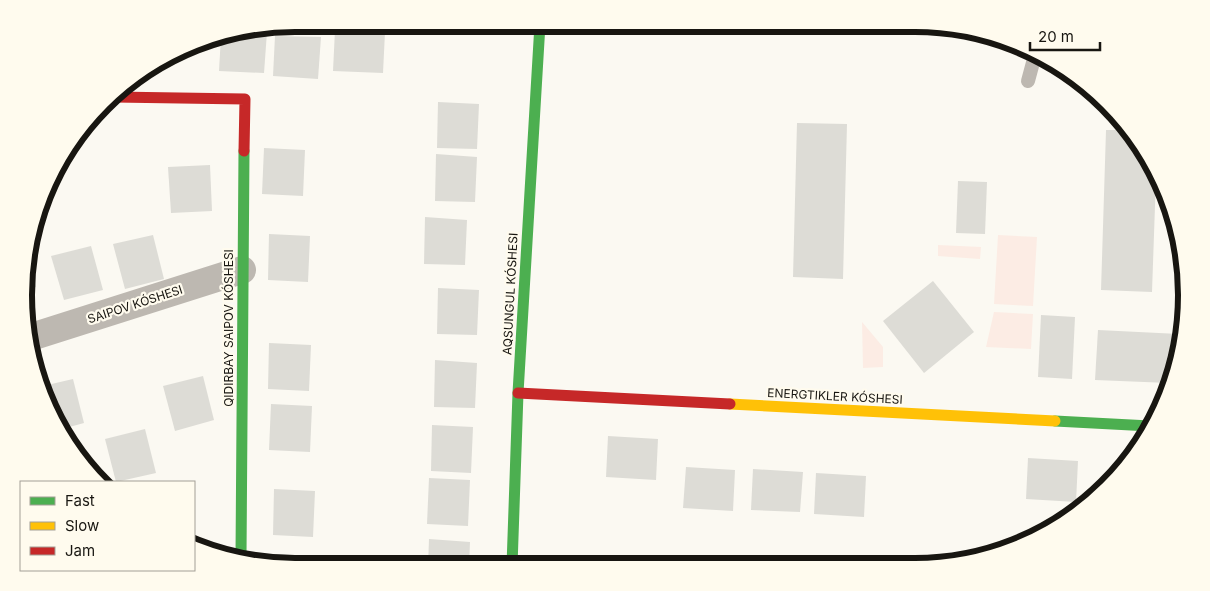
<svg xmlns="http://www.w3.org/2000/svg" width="1210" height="591" viewBox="0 0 1210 591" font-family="Inter,sans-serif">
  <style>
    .green { fill: #fcece4 }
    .building { fill: #dddcd6 }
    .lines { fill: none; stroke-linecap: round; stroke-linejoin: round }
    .lane { stroke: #bdb8b1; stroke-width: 14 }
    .street { stroke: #bdb8b1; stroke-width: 28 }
    .fast { stroke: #4caf50; stroke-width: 11 }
    .slow { stroke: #ffc107; stroke-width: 11 }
    .jam { stroke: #c62828; stroke-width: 11 }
    .labels { text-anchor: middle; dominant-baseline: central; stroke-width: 4.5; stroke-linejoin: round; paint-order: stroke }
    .street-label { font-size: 12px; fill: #181611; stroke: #fffbee }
    .rim { fill: none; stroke: #181611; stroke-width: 6 }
  </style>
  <rect width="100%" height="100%" fill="#fbf9f2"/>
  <g class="green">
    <polygon points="998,235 1037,237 1033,306 994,304"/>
    <polygon points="938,245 981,247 980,259 938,256"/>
    <polygon points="994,312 1033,314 1031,349 986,347"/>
    <polygon points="862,322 883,347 883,367 863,368"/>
  </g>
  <g class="building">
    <polygon points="335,30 385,32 383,73 333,71"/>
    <polygon points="250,31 267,32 264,73 219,71 221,36"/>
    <polygon points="275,36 321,37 318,79 273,76"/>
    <polygon points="438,102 479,104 477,149 437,148"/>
    <polygon points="797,123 847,124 843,279 793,277"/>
    <polygon points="1106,130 1125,130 1156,177 1152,292 1101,290"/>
    <polygon points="264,148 305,150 303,196 262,194"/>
    <polygon points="436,154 477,157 475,202 435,201"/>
    <polygon points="210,165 212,211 171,213 168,167"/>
    <polygon points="958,181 987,182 985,234 956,233"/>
    <polygon points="425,217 467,220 465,265 424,264"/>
    <polygon points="269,234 310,236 308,282 268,280"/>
    <polygon points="153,235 164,279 125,289 113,244"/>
    <polygon points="91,246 103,290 64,300 51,256"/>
    <polygon points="29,260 36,287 27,289 28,260"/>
    <polygon points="933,281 974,332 924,373 883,321"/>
    <polygon points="438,288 479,290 477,335 437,334"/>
    <polygon points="1041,315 1075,317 1072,379 1038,377"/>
    <polygon points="1098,330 1179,334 1169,383 1095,380"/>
    <polygon points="269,343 311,345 309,391 268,389"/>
    <polygon points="435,360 477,363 475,408 434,407"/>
    <polygon points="203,376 214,420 175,431 163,386"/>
    <polygon points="73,379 84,423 62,429 52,416 43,386"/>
    <polygon points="271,404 312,406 310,452 269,450"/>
    <polygon points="432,425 473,427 471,473 431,471"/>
    <polygon points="145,429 156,473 116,482 105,439"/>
    <polygon points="608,436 658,439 656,480 606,477"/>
    <polygon points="1028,458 1078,461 1076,502 1026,499"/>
    <polygon points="686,467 735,470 733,511 683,508"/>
    <polygon points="753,469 803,472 800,512 751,510"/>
    <polygon points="816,473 866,476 864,517 814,514"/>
    <polygon points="429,478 470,480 468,526 427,524"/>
    <polygon points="274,489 315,491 313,537 273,535"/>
    <polygon points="429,539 470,542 469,567 428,567"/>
    <polygon points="276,554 317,557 317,567 295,567 276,563"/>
    <polygon points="557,559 607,562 607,566 557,566"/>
    <polygon points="628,563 665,564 665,566 628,566"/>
  </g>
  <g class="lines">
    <polyline class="lane" points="1028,81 1035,55"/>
    <polyline class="street" points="28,338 242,270"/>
    <g class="fast">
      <polyline points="1055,421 1150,426"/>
      <polyline points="241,556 244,151"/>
      <polyline points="512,566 518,393 540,24"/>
    </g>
    <polyline class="slow" points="730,404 1055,421"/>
    <g class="jam">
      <polyline points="114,97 245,99 244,151"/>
      <polyline points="518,393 730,404"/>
    </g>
  </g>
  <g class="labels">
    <g class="street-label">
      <text transform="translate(510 294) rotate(-87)">AQSUNGUL KÓSHESI</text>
      <text transform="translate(135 304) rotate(-18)">SAIPOV KÓSHESI</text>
      <text transform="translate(228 328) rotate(-90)">QIDIRBAY SAIPOV KÓSHESI</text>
      <text transform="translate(835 396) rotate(3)">ENERGTIKLER KÓSHESI</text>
    </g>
  </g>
  <path d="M0 0H1210V591H0ZM295 32H915A263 263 0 0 1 1178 295V295A263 263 0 0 1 915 558H295A263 263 0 0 1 32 295V295A263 263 0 0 1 295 32Z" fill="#fffbee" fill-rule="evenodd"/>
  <path class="rim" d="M295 32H915A263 263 0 0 1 1178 295V295A263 263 0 0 1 915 558H295A263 263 0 0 1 32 295V295A263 263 0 0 1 295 32Z"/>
  <rect x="20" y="481" width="175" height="90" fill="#fffbee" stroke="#a39f96"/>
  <rect x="30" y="497" width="25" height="8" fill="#4caf50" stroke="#a39f96"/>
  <text x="65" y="506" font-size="15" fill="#181611">Fast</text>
  <rect x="30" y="522" width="25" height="8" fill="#ffc107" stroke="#a39f96"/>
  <text x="65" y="531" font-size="15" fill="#181611">Slow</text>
  <rect x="30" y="547" width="25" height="8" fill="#c62828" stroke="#a39f96"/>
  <text x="65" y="556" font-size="15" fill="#181611">Jam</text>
  <path d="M1030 42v8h70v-8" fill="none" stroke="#181611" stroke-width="2.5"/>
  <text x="1038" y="42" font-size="15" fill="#181611" stroke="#fffbee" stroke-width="4" paint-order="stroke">20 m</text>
</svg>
